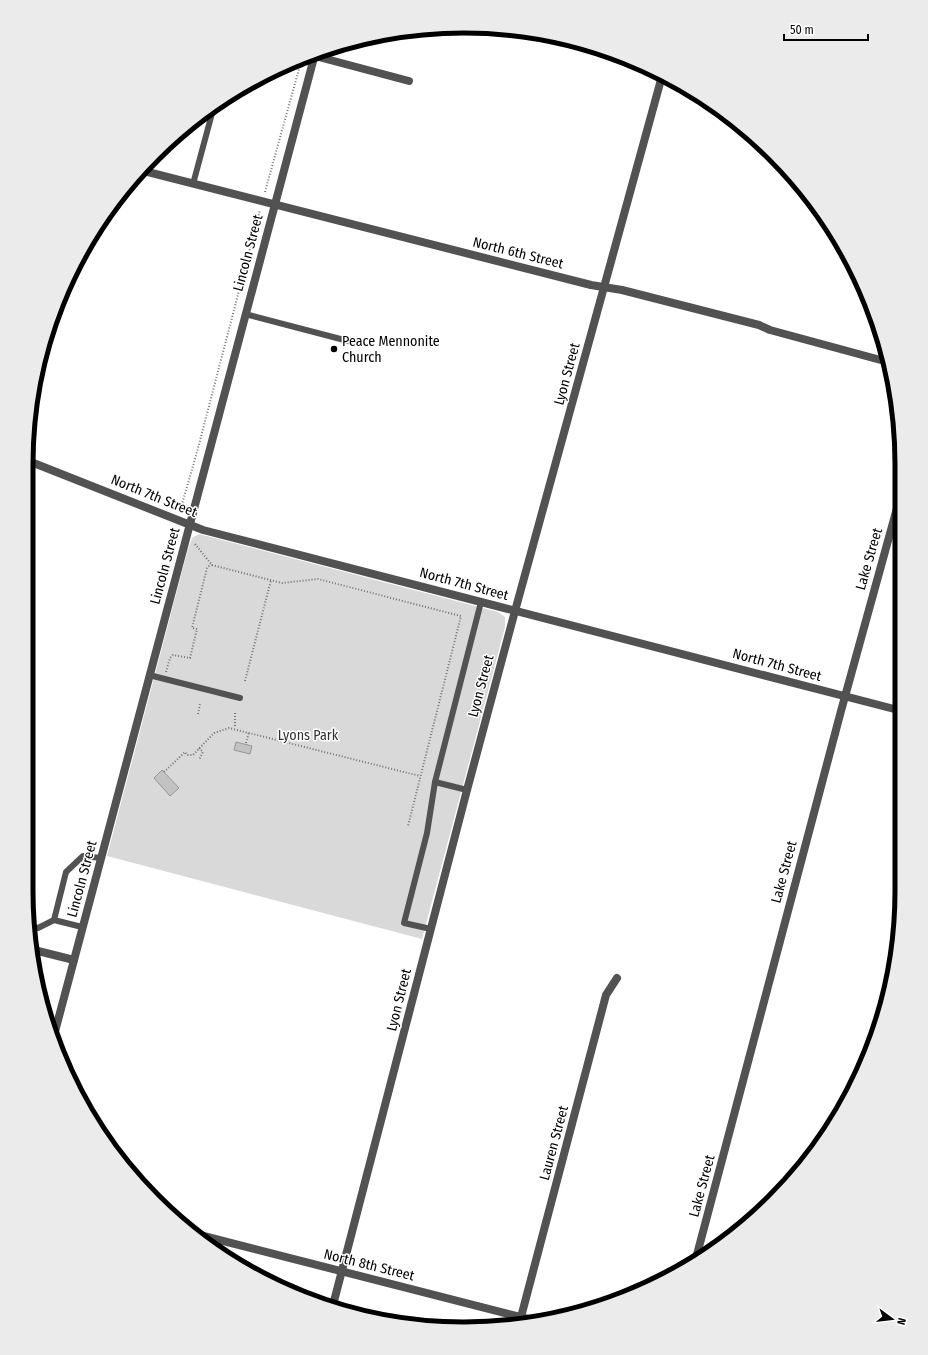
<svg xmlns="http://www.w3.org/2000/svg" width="928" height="1355" viewBox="0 0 928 1355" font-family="'Fira Sans Condensed',sans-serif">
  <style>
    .green { fill: #d9d9d9 }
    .building { fill: #c2c2c2; stroke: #969696 }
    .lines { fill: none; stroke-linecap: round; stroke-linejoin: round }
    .path { stroke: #747474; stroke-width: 2; stroke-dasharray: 1 2; stroke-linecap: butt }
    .service { stroke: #525252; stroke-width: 6 }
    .minor { stroke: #525252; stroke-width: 8 }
    .tertiary { stroke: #525252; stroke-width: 8 }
    .poi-dot { fill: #000; stroke: #fff; stroke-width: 1.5 }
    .labels { text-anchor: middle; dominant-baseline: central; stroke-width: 3; stroke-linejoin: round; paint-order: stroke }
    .street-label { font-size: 14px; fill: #000; stroke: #fff }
    .poi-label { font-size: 14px; fill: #000; stroke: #fff; text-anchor: start }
    .park-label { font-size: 14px; fill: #303030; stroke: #fff }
    .rim { fill: none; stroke: #000; stroke-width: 5 }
  </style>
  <rect width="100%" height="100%" fill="#fff"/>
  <polygon class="green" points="199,534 498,612 505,617 505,627 422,939 107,856 188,549 192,538"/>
  <g class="building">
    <polygon points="236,742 252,746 250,754 234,750"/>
    <polygon points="162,770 179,788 170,796 154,778"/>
  </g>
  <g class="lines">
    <g class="path">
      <polyline points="265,192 302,58"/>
      <polyline points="180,511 197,452 260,210"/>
      <polyline points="195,544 212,565 282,583 318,579 461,616 408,826"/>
      <polyline points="166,672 170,658 173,655 190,658 197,629 192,628 207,568 211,564"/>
      <polyline points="245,681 271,580"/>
      <polyline points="235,713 235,728"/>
      <polyline points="198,714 200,704"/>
      <polyline points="246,743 249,732"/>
      <polyline points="199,748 203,752 199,760"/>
      <polyline points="164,772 185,752 187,755 193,755 214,733 229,728 420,776"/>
    </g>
    <g class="service">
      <polyline points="193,184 214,106"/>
      <polyline points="245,314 352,342"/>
      <polyline points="149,675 240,698"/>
      <polyline points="435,782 467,790"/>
      <polyline points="26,843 28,834"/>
      <polyline points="31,927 38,928 54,920"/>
      <polyline points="82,927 54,920 66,872 83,856 101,858"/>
      <polyline points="431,929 404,923 427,833 435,782 481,602"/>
    </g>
    <g class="minor">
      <polyline points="315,56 409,81"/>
      <polyline points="140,170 591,285 622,290 759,325 770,330 888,362"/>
      <polyline points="34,950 74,960"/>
      <polyline points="53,1039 315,54"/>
      <polyline points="192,1233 540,1322"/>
      <polyline points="695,1262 841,711 902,490"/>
      <polyline points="333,1305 467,790 515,611"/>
      <polyline points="521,1317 606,995 617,978"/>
    </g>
    <g class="tertiary">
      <polyline points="26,460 203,530 902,711"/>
      <polyline points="515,611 662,76"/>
    </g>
  </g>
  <circle class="poi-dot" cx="334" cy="349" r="4"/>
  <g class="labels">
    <g class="street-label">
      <text transform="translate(248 253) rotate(-75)">Lincoln Street</text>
      <text transform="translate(518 253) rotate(14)">North 6th Street</text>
      <text transform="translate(567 374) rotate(-75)">Lyon Street</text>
      <text transform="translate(154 496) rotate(22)">North 7th Street</text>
      <text transform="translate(869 559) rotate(-74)">Lake Street</text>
      <text transform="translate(165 566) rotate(-75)">Lincoln Street</text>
      <text transform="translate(464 584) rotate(15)">North 7th Street</text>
      <text transform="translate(777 665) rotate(15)">North 7th Street</text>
      <text transform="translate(481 686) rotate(-75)">Lyon Street</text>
      <text transform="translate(784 872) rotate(-75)">Lake Street</text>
      <text transform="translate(82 879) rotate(-75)">Lincoln Street</text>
      <text transform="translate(399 1000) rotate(-76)">Lyon Street</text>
      <text transform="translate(554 1143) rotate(-75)">Lauren Street</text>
      <text transform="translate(702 1186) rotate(-75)">Lake Street</text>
      <text transform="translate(369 1265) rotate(14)">North 8th Street</text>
    </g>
    <g class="poi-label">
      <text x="342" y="341">Peace Mennonite<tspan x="342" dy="16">Church</tspan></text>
    </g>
    <g class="park-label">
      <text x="308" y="735">Lyons Park</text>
    </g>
  </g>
  <path d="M0 0H928V1355H0ZM464 33H464A431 431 0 0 1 895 464V891A431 431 0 0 1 464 1322H464A431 431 0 0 1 33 891V464A431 431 0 0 1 464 33Z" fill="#ebebeb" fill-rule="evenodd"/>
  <path class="rim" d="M464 33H464A431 431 0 0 1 895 464V891A431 431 0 0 1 464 1322H464A431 431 0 0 1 33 891V464A431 431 0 0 1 464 33Z"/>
  <g transform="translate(892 1319) rotate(105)" stroke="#ffffff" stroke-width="3" paint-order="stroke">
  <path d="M0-3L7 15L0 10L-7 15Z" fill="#000000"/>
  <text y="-6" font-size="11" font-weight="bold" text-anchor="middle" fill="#000000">N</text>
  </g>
  <path d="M784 34v6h84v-6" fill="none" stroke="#000000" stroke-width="2"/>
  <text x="790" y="34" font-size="12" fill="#000000" stroke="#ffffff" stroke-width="3" paint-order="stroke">50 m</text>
</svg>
